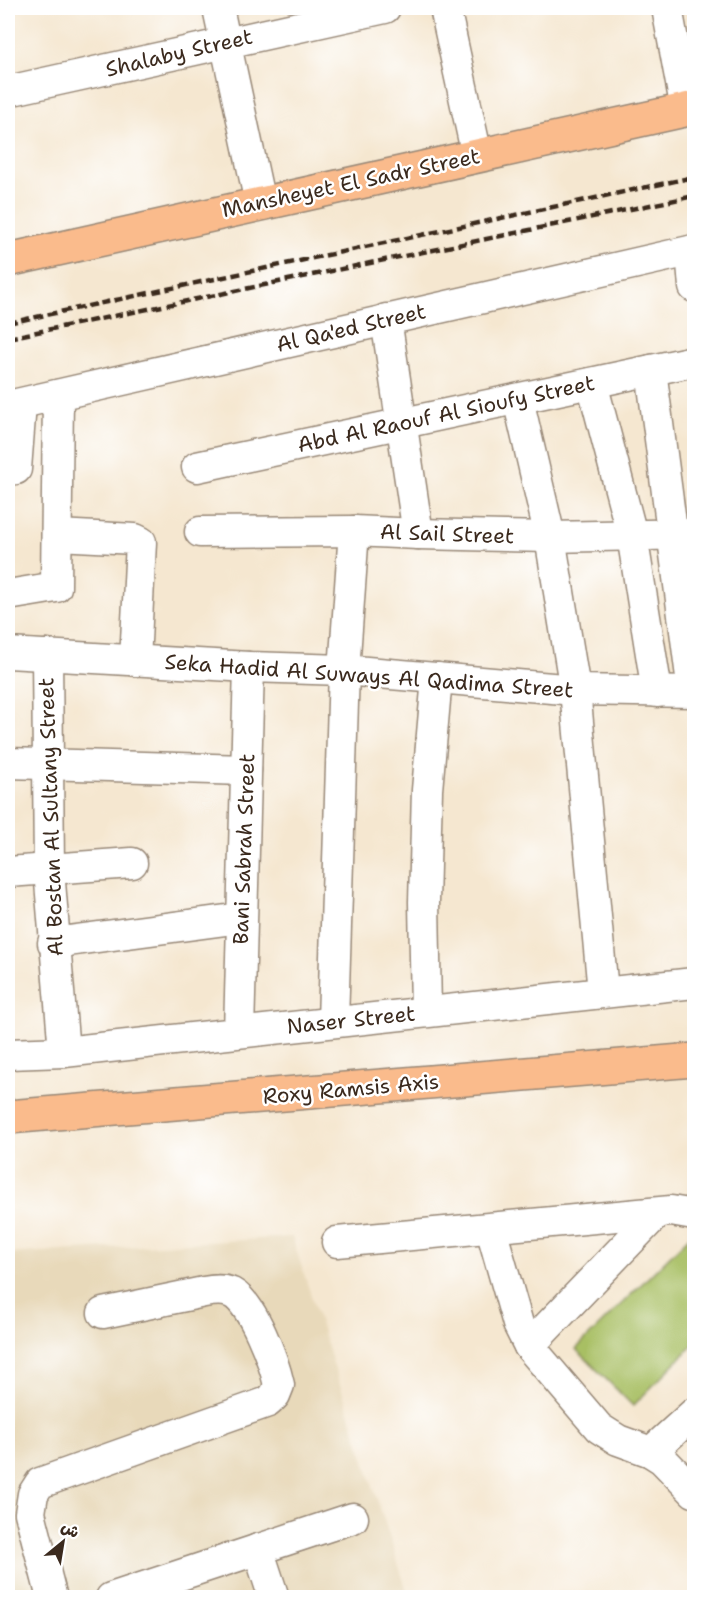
<svg xmlns="http://www.w3.org/2000/svg" width="702" height="1605" viewBox="0 0 702 1605" font-family="'Shantell Sans','Playpen Sans Arabic',sans-serif">
  <style>
    .built { fill: #e8d9ba }
    .green { fill: #a8bf64; stroke: #727441; stroke-width: 1.5 }
    .lines { fill: none; stroke-linecap: round; stroke-linejoin: round }
    .minor-casing { stroke: #988877; stroke-width: 33 }
    .major-casing { stroke: #988877; stroke-width: 36 }
    .minor { stroke: #fff; stroke-width: 30 }
    .major { stroke: #fabb8c; stroke-width: 33 }
    .rail { stroke: #3b2a1e; stroke-width: 4.5; stroke-dasharray: 9 4.5; stroke-linecap: butt }
    .labels { text-anchor: middle; dominant-baseline: central; stroke-width: 5; stroke-linejoin: round; paint-order: stroke }
    .street-label { font-size: 21px; fill: #3b2a1e; stroke: #fff }
  </style>
  <rect width="100%" height="100%" fill="#fff"/>
  <filter id="ink" filterUnits="userSpaceOnUse"><feTurbulence type="fractalNoise" baseFrequency=".0167" numOctaves="2"/><feDisplacementMap in="SourceGraphic" scale="12" xChannelSelector="R" yChannelSelector="G"/><feConvolveMatrix kernelMatrix="1 2 1 2 8 2 1 2 1" color-interpolation-filters="sRGB"/></filter>
  <filter id="wash" filterUnits="userSpaceOnUse"><feTurbulence type="fractalNoise" baseFrequency=".008" numOctaves="4" result="noise"/><feDisplacementMap in="SourceGraphic" scale="24" xChannelSelector="R" yChannelSelector="G"/><feGaussianBlur stdDeviation="1.35" result="paint"/><feColorMatrix in="noise" values="0 0 0 0 0 0 0 0 0 0 0 0 0 0 0 0 0 1.4 0 .05"/><feComposite in="paint" operator="in"/></filter>
  <g filter="url(#wash)">
    <rect width="100%" height="100%" fill="#f5e7d0"/>
    <polygon class="built" points="292,1237 409,1597 8,1598 8,1254"/>
    <polygon class="green" points="691,1235 694,1239 694,1344 633,1406 576,1349"/>
  </g>
  <g filter="url(#ink)">
    <g class="lines">
      <defs>
        <g id="minor">
          <polyline points="218,8 260,203"/>
          <polyline points="445,8 477,156"/>
          <polyline points="667,8 686,110"/>
          <polyline points="8,91 385,8"/>
          <polyline points="691,251 694,287"/>
          <polyline points="386,319 418,534"/>
          <polyline points="651,370 693,692"/>
          <polyline points="592,383 632,535 657,692"/>
          <polyline points="518,399 550,537 575,690 603,992"/>
          <polyline points="8,406 694,250"/>
          <polyline points="197,467 694,361"/>
          <polyline points="8,470 16,469 21,404"/>
          <polyline points="200,532 354,531 418,534 550,537 694,534"/>
          <polyline points="57,535 135,539 141,542 135,661"/>
          <polyline points="8,595 56,587 58,395"/>
          <polyline points="8,653 249,667 344,670 575,690 694,692"/>
          <polyline points="47,655 49,870 64,1052"/>
          <polyline points="8,763 246,770"/>
          <polyline points="8,872 132,863"/>
          <polyline points="53,943 241,918"/>
          <polyline points="426,1011 424,902 427,790 437,678"/>
          <polyline points="333,1021 344,670 354,531"/>
          <polyline points="239,1032 249,667"/>
          <polyline points="8,1054 64,1052 694,983"/>
          <polyline points="491,1229 518,1324 529,1346 599,1428 618,1440 651,1452 662,1459 694,1492"/>
          <polyline points="337,1242 671,1211 694,1215"/>
          <polyline points="529,1346 657,1213"/>
          <polyline points="651,1452 694,1413"/>
          <polyline points="258,1549 274,1598"/>
          <path d="M52,1598L30,1513L33,1494L40,1483L268,1402L275,1395L279,1385C274,1362 253,1304 232,1293C223,1289 214,1290 204,1292L103,1313"/>
          <polyline points="111,1598 353,1518"/>
        </g>
        <g id="major">
          <polyline points="8,260 694,108"/>
          <polyline points="8,1117 694,1060"/>
        </g>
      </defs>
      <use href="#minor" class="minor-casing"/>
      <use href="#major" class="major-casing"/>
      <use href="#minor" class="minor"/>
      <use href="#major" class="major"/>
      <g class="rail">
        <polyline points="8,323 694,177"/>
        <polyline points="8,338 694,196"/>
      </g>
    </g>
  </g>
  <g class="labels">
    <g class="street-label">
      <text transform="translate(179 53) rotate(-13)">Shalaby Street</text>
      <text transform="translate(351 183) rotate(-12)">Mansheyet El Sadr Street</text>
      <text transform="translate(351 328) rotate(-13)">Al Qa'ed Street</text>
      <text transform="translate(446 414) rotate(-12)">Abd Al Raouf Al Sioufy Street</text>
      <text transform="translate(447 534) rotate(2)">Al Sail Street</text>
      <text transform="translate(369 676) rotate(4)">Seka Hadid Al Suways Al Qadima Street</text>
      <text transform="translate(51 817) rotate(-92)">Al Bostan Al Sultany Street</text>
      <text transform="translate(244 849) rotate(-88)">Bani Sabrah Street</text>
      <text transform="translate(351 1020) rotate(-6)">Naser Street</text>
      <text transform="translate(351 1089) rotate(-5)">Roxy Ramsis Axis</text>
    </g>
  </g>
  <rect width="702" height="1605" fill="none" stroke="#fff" stroke-width="30"/>
  <g transform="translate(63 1542) rotate(30)" stroke="#ffffff" stroke-width="4.5" paint-order="stroke">
  <path d="M0-4.5L10 22L0 15L-10 22Z" fill="#3b2a1e"/>
  <text y="-9" font-size="16" font-weight="bold" text-anchor="middle" fill="#3b2a1e">ش</text>
  </g>
</svg>
